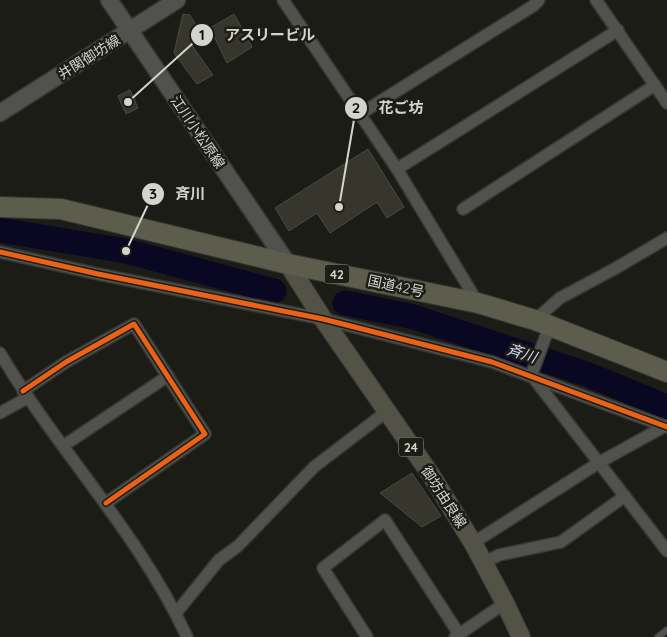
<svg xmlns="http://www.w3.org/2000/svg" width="667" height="637" viewBox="0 0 667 637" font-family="Quicksand,'Noto Sans JP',sans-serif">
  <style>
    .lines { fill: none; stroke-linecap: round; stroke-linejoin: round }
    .river { stroke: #0a0722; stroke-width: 25 }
    .building { fill: #36362c; stroke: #494946 }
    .lane-casing { stroke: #373734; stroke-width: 8 }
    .street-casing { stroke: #373734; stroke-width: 14 }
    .secondary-casing { stroke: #373734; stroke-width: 19 }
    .primary-casing { stroke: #373734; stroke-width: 20 }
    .highway-casing { stroke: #373734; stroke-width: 22 }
    .lane { stroke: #51514e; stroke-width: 5.5 }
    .street { stroke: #51514e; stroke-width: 11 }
    .secondary { stroke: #51514e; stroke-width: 16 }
    .primary { stroke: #525247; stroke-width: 18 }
    .highway { stroke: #5d5d4d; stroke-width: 20 }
    .cycleway-casing { stroke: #1d1d16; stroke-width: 8 }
    .cycleway { stroke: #ea6118; stroke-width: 5 }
    .labels { text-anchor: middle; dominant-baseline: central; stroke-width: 5; stroke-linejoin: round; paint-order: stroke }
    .shield { fill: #1d1d16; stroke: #9d9d98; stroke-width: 1 }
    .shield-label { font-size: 12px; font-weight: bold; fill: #d4d4cf }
    .street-label { font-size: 14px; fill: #d4d4cf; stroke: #1d1d16 }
    .water-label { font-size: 15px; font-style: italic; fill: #ced2fa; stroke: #1d1d16 }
    .leader { fill: none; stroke: #d4d4cf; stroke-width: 2 }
    .callout-dot { fill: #d4d4cf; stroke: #1d1d16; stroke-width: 2 }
    .mark-label { font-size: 15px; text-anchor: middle; font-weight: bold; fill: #111 }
    .callout-label { font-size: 15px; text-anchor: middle; font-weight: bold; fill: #d4d4cf; stroke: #1d1d16; stroke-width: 5; stroke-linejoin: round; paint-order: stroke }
  </style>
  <rect width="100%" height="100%" fill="#1c1c17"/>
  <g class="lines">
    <g class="river">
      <polyline points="0,230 126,251 274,291"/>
      <polyline points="345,303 414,317 589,375 667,407"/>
    </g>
  </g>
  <g class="building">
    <polygon points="183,14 190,15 202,36 191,44 213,75 197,84 174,53"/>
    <polygon points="234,14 252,47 227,63 210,28"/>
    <polygon points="130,90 138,108 126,114 118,96"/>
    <polygon points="368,149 404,207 387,218 377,202 330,233 317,213 289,231 275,208"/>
    <polygon points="412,473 441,516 422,527 380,493"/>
  </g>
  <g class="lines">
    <defs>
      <polyline id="lane" points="658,637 667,630"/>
      <g id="street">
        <polyline points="283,0 397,169 478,303"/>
        <polyline points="596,0 667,103"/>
        <polyline points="360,114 533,6 539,0"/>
        <polyline points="397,169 618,30"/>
        <polyline points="463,209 655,85"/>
        <polyline points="0,252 98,274 323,319 492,362 667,427"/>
        <polyline points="535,320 560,298 616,268 667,238"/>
        <path d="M0,353C58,451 139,533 187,637"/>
        <polyline points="531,376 545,338 551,327"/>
        <polyline points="532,376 667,551"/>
        <polyline points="23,391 66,362 134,324 205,434 106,503"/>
        <polyline points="0,413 27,398"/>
        <polyline points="63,446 168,376"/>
        <polyline points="473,543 600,462 665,426"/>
        <polyline points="483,563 499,555 561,542 625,496"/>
        <polyline points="176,613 219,560 238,546 314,467 386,412"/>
        <polyline points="367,637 323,568 385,520 459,634"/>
        <polyline points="455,637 505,603"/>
      </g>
      <g id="secondary">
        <polyline points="109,0 288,264"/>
        <polyline points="0,113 177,0"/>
      </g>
      <polyline id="primary" points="288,264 323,319 431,475 473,543 505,603 521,637"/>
      <polyline id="highway" points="0,207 61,209 288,264 478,303 535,320 667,372"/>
    </defs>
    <use href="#lane" class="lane-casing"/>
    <use href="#street" class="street-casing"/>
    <use href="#secondary" class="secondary-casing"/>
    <use href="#primary" class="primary-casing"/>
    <use href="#highway" class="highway-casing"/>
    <use href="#lane" class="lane"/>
    <use href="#street" class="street"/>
    <use href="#secondary" class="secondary"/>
    <use href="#primary" class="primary"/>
    <use href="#highway" class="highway"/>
    <defs>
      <g id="cycleway">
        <polyline points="0,252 98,274 323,319 492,362 667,427"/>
        <polyline points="23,391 66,362 134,324 205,434 106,503"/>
      </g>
    </defs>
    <use href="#cycleway" class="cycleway-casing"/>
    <use href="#cycleway" class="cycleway"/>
  </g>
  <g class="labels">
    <g class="shield">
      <rect x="324.5" y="264.5" width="25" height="19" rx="4"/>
      <rect x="398.5" y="437.5" width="25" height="19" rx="4"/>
    </g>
    <g class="shield-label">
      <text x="337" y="274">42</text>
      <text x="411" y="447">24</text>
    </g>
    <g class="street-label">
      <text transform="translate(89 57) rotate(-32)">井関御坊線</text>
      <text transform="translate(198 132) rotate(56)">江川小松原線</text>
      <text transform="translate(396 286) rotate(12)">国道42号</text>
      <text transform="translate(444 497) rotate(57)">御坊由良線</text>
    </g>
    <g class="water-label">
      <text transform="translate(522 353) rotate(18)">斉川</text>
    </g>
  </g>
  <path class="leader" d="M128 102L202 35M339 207L356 108M126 251L153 194"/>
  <g class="callout-dot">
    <circle cx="128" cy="102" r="5"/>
    <circle cx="339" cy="207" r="5"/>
    <circle cx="126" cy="251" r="5"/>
    <circle cx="202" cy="35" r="12"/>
    <circle cx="356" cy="108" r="12"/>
    <circle cx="153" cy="194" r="12"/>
  </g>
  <g class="mark-label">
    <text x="202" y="40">1</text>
    <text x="356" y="113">2</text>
    <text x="153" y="199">3</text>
  </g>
  <g class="callout-label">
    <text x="270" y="40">アスリービル</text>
    <text x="401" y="113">花ご坊</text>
    <text x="190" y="199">斉川</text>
  </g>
</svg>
